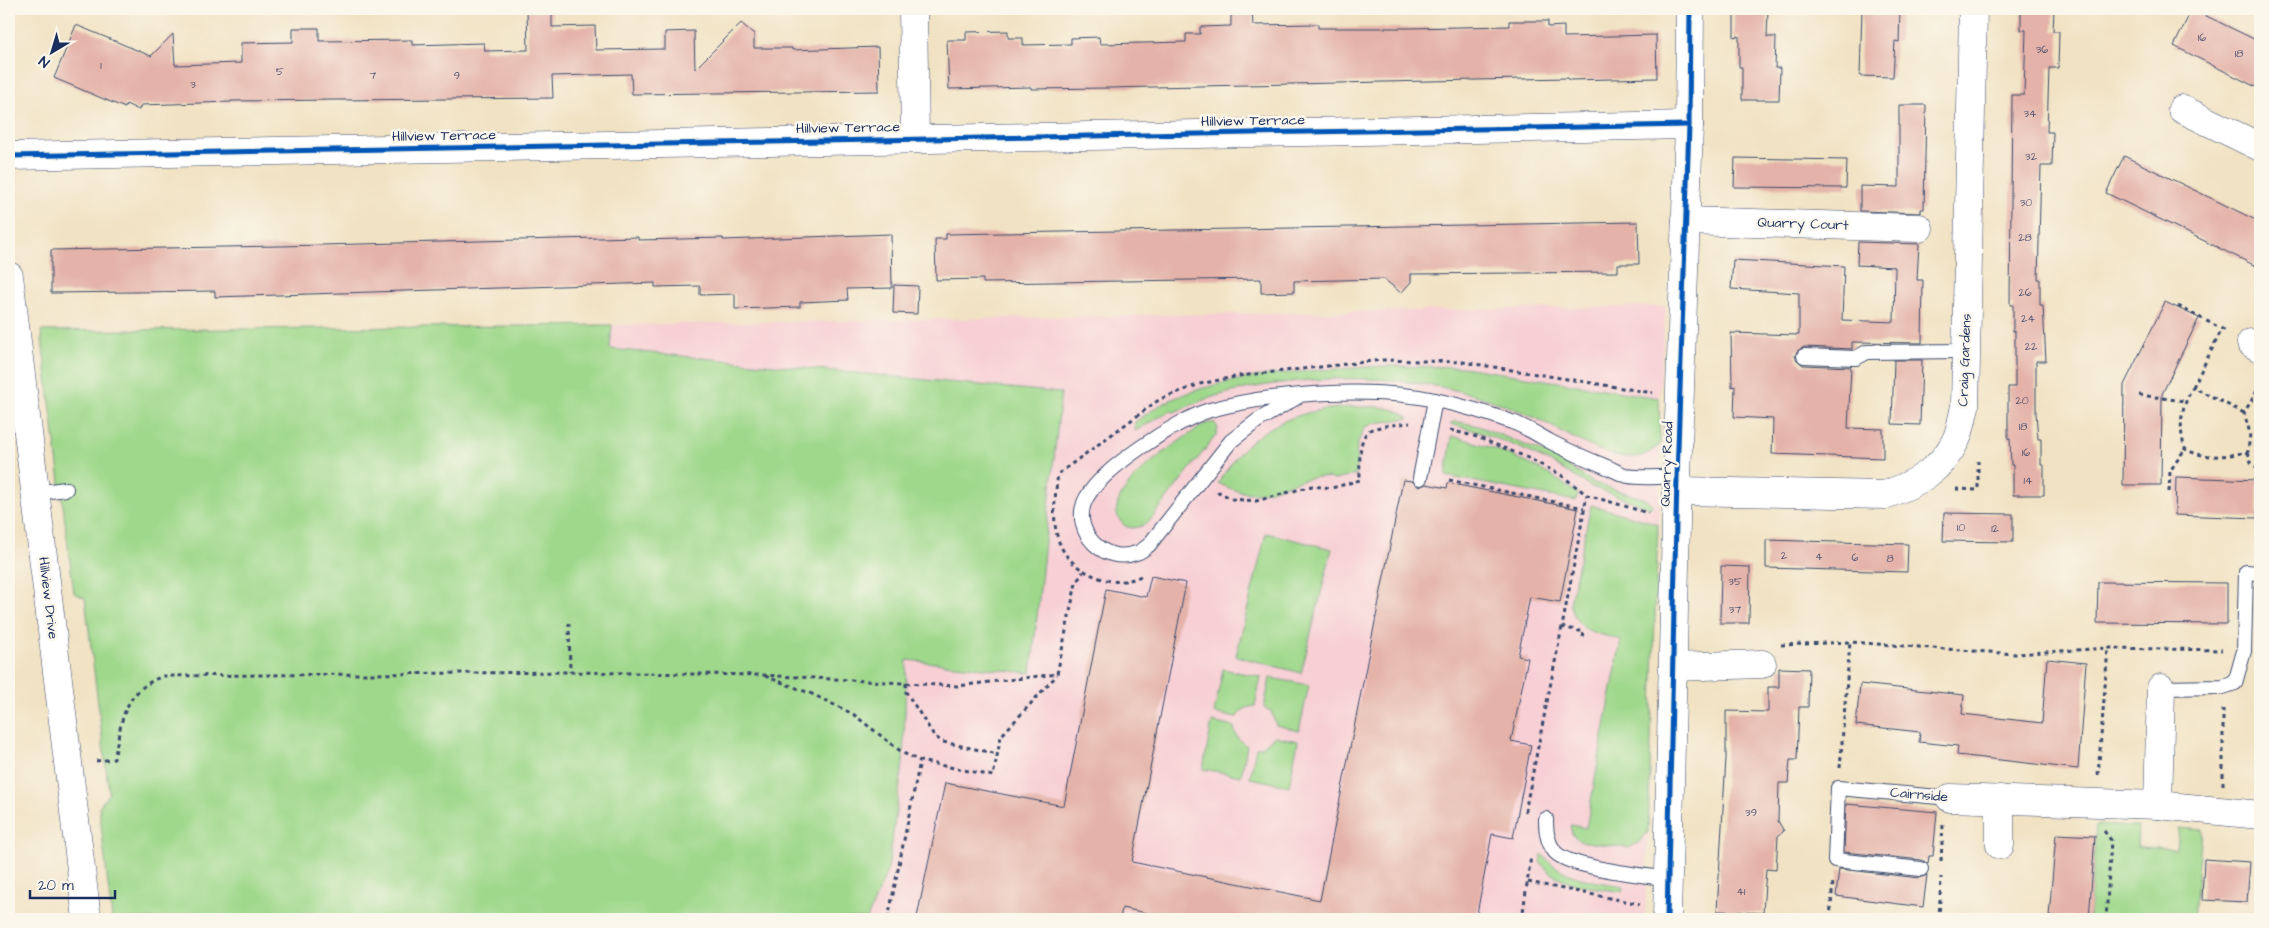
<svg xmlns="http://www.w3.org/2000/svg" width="2269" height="928" viewBox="0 0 2269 928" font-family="'Architects Daughter',sans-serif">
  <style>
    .built { fill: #f7cfd4 }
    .green { fill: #9fd88b; stroke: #5d8474 }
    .building { fill: #e4b2a8 }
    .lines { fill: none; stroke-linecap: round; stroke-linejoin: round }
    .service-casing { stroke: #3b4a6d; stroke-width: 16 }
    .minor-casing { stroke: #3b4a6d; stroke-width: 29 }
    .path { stroke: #3b4a6d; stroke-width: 3; stroke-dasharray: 4 4; stroke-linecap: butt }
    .service { stroke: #fff; stroke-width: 14 }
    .minor { stroke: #fff; stroke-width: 28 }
    .cycleway-casing { stroke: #fbf7ec; stroke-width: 8 }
    .cycleway { stroke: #0057b8; stroke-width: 5 }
    .labels { text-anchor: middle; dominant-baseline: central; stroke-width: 5; stroke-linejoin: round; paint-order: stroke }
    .number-label { font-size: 11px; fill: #4d5070 }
    .street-label { font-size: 14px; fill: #1b2f5e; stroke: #fbf7ec }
  </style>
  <rect width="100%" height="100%" fill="#fbf7ec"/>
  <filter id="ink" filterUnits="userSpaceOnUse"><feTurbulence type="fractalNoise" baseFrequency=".02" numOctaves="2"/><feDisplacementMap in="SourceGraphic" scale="10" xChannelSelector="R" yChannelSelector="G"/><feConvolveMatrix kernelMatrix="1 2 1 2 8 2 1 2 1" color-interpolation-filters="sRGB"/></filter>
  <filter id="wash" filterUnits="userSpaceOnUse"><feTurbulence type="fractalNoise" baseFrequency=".0096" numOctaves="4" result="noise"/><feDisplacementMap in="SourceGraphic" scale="20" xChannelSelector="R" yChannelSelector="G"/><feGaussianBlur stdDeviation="1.12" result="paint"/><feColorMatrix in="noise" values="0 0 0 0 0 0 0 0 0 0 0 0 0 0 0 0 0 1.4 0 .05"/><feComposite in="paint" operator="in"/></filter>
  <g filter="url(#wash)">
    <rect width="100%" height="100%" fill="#f1e2c3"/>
    <polygon class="built" points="1666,306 1659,394 1660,476 1645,919 112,919 99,807 109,793 85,598 74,593 41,331 612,325"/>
    <g class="green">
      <polygon points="612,325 610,349 1061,393 1031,673 907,660 903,763 888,869 867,919 112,919 99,807 109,793 85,598 74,593 41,331"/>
      <path d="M1383,366L1463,367L1659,398L1660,445C1653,450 1645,456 1636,457C1603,460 1561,429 1531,416C1513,408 1493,400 1474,395C1394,372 1296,374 1216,396C1202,400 1187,407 1174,412L1170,411L1135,431V422C1144,416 1154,408 1164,403C1228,372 1313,371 1383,366Z"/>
      <path d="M1350,407C1370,407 1393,404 1409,418L1376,423L1365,427L1357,445L1356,475L1334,480C1315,469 1277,492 1255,493C1241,493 1230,489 1218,483C1224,475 1230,465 1236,457C1267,421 1303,410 1350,407Z"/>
      <polygon points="1455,421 1478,426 1550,455 1594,483 1645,499 1653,504 1650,508 1592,487 1548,461 1518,447 1477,431 1450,424"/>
      <path d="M1214,422L1218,428L1217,434L1148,523C1140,527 1130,531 1123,524C1092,495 1185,437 1205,424Z"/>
      <path d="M1452,436C1497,447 1541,466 1578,494L1576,501L1446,476Z"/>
      <path d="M1591,505L1658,524L1648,832L1639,842L1629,848L1579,841L1572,834L1570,825L1586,828L1621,640C1595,632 1577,634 1570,603Z"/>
      <polygon points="1266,533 1332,549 1301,673 1236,656"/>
      <path d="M1223,669L1261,677L1255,706C1246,707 1241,710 1236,718L1214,713Z"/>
      <polygon points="1270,678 1309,685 1299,731 1276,725 1271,711 1264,708"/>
      <path d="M1212,722L1234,727C1235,736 1239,741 1247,746L1241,776L1203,769Z"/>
      <polygon points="1275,736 1298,741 1289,786 1250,778 1256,747 1262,747"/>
      <polygon points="2096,825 2138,827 2137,847 2176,849 2178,828 2202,830 2194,919 2089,919"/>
      <path d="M1542,854C1562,879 1594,881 1624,886L1623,892C1595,887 1557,886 1540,862Z"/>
    </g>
    <g id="blocks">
      <g class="building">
        <polygon points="1734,9 1768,9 1767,37 1776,37 1775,68 1780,68 1779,100 1742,100 1742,67 1739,67 1739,36 1734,37"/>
        <polygon points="1862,9 1900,9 1899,42 1895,41 1893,77 1860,76"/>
        <polygon points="2021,9 2054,9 2053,31 2059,31 2058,68 2049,68 2047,132 2053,132 2052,166 2041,166 2038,279 2040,279 2040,305 2043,305 2046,361 2036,361 2036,413 2038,439 2041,439 2041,465 2044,465 2044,495 2013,495 2013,465 2011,465 2010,439 2008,439 2008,387 2015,387 2015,331 2013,331 2013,305 2010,305 2012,95 2024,95 2026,30 2021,30"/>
        <polygon points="2192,9 2260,42 2260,89 2174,46"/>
        <polygon points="1231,10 1252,10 1253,25 1318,24 1318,28 1408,28 1509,26 1509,21 1548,21 1548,27 1564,26 1564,37 1656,35 1657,78 1568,80 1568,78 1108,88 1031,89 1031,87 949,89 947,40 966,40 966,32 1008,31 1008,38 1023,38 1023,45 1071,44 1071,38 1099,37 1100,44 1186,42 1186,34 1200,34 1200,27 1231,26"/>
        <polygon points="527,11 552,11 552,27 595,26 596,50 665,49 665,32 694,31 695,69 741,23 754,34 754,48 792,48 792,50 878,47 879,91 632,94 631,74 552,76 553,98 231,101 231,102 141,105 139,110 126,104 125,108 54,78 76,25 151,56 173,34 175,65 241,63 241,43 293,42 293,28 319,28 319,41 412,40 412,45 484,43 485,51 528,50"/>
        <polygon points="1899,105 1926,105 1924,209 1921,209 1921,213 1860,211 1860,186 1899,187"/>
        <polygon points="2124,156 2260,222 2260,268 2106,193"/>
        <polygon points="1735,158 1847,160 1846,188 1734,187"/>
        <polygon points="1638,222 1639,264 1618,264 1618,272 1411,274 1411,282 1401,293 1384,279 1294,281 1294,292 1261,293 1261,279 983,283 983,279 936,280 935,239 946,239 946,234"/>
        <polygon points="891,234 892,288 847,289 848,300 800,302 800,307 735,309 735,294 700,295 700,286 655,287 655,283 215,297 215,291 51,293 51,250 281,246 638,237 638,240 723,238 723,240"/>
        <polygon points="1858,242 1919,244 1917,280 1923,280 1922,343 1852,342 1852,349 1804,347 1797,351 1795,356 1797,360 1803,365 1851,367 1848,428 1883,429 1883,458 1772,454 1773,419 1734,417 1735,386 1732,387 1731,333 1799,335 1799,293 1731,289 1733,260 1844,266 1842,320 1894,322 1895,267 1857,265"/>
        <polygon points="894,285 918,286 917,314 893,313"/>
        <polygon points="2165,302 2199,318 2162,394 2161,485 2123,485 2124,385"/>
        <polygon points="1894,360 1922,360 1920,425 1892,424"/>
        <polygon points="2176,477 2258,480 2257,518 2175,515"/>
        <polygon points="1403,480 1412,481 1419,487 1426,484 1447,488 1448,483 1578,509 1560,602 1530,597 1518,656 1528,658 1511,741 1531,745 1513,838 1492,834 1476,919 1176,919 1122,908 1120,919 929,919 917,917 945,783 1064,806 1106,589 1146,597 1151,576 1186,583 1132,862 1320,900"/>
        <polygon points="1944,513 2013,514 2013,542 1943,541"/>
        <polygon points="1766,540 1908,544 1907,572 1766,568"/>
        <polygon points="1721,566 1750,567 1749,623 1720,623"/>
        <polygon points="2098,582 2227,583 2227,624 2097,623"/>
        <polygon points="2047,659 2086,663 2078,769 1957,755 1958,746 1919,742 1920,732 1856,725 1860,684 1964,695 1962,714 2042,723"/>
        <polygon points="1779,668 1809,669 1808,707 1799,707 1797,760 1790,760 1788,783 1779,783 1778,821 1784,831 1778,836 1776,870 1766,869 1763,913 1717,911 1726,758 1726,711 1768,712 1768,687 1779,687"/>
        <polygon points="1846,804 1937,812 1933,856 1929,856 1928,864 1922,860 1844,852"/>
        <polygon points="2056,834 2095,836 2089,919 2049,916"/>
        <polygon points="2204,859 2250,862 2247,902 2202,900"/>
        <polygon points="1839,869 1920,878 1927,875 1923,907 1836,896"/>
      </g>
    </g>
  </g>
  <g filter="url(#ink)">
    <use href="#blocks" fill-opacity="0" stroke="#3b4a6d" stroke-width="1"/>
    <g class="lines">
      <defs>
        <g id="service">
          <polyline points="1804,356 1856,358 1867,352 1966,351"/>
          <path d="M1299,396L1257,421L1231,441L1149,545C1145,548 1141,552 1136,553C1105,565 1073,533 1084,503C1095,472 1179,419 1210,410C1273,393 1371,386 1435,400C1460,405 1487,413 1512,422C1524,426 1537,434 1549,441C1568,451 1587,459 1607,467C1614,470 1621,474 1628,476C1643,479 1662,476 1677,477"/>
          <polyline points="1420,478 1435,400"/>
          <polyline points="35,493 66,489"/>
          <polyline points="2161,688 2223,687 2235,683 2244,651 2246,572 2260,573"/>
          <path d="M1546,819C1546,831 1547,842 1555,852C1569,868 1644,875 1668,879"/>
          <polyline points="1921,869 1835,860 1838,788 1950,798"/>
        </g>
        <g id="minor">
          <polyline points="913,9 915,138"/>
          <polyline points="2182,109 2260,147"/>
          <polyline points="9,156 1689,125"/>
          <polyline points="1686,221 1919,228"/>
          <polyline points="9,276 87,919"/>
          <polyline points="2251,343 2260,348"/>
          <path d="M1677,491L1885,495C1915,484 1941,471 1956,440C1961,430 1962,417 1965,407L1973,9"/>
          <polyline points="1673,667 1762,664"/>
          <polyline points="1950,798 2158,805 2260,815"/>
          <polyline points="2158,805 2161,688"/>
          <polyline points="2000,845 2000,799"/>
          <polyline points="1667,919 1677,477 1689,125 1690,9"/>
        </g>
      </defs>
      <use href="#service" class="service-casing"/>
      <use href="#minor" class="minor-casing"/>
      <g class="path">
        <polyline points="2178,306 2222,329"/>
        <polyline points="2193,387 2222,329 2226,331"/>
        <polyline points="2139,395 2185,401"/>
        <path d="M2244,413L2193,387C2181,408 2178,426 2185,449C2206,460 2226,456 2248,452L2250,433L2244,413L2260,386"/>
        <polyline points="1450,430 1477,437 1524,456 1561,475 1587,495 1648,513"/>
        <polyline points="2248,452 2251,462 2260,472"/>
        <polyline points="1449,480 1584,508"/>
        <polyline points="1956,489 1978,490 1978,461"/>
        <polyline points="2169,492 2170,471 2185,449"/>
        <path d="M1217,493L1219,492L1232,499L1256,501L1312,486L1332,488L1360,480C1360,467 1357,438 1370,430C1378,426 1400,424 1410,423"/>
        <path d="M1141,576C1126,583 1112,583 1097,577C1048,558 1052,518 1058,474L1160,399L1200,384L1239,376L1382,360L1463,362L1653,393"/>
        <polyline points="569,623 570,672"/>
        <polyline points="1583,637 1584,632 1562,627 1587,495"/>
        <polyline points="1781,645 1850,642 2015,654 2108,648 2222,650"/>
        <polyline points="765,676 812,694 853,714 903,753 920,761 993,776 1001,736 1057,675"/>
        <polyline points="906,683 906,692 935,737 943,742 998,754"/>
        <path d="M96,761L114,759C122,720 122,692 163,676L570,672L761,675L957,686L1057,674L1076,583L1083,572"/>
        <polyline points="1840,768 1850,642"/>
        <polyline points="2098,775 2108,648"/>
        <polyline points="2223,785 2223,709"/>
        <polyline points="1525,812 1562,627"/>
        <polyline points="2104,831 2111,840 2106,919"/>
        <polyline points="1941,861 1943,825"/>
        <polyline points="1528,882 1640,904"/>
        <polyline points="888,919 920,761"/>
        <polyline points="1522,919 1531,856"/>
        <polyline points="1830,919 1833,880"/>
        <polyline points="1939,919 1941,877"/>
      </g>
      <use href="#service" class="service"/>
      <use href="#minor" class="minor"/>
      <defs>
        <g id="cycleway">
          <polyline points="9,156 1689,125"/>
          <polyline points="1667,919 1677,477 1689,125 1690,9"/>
        </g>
      </defs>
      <use href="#cycleway" class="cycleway-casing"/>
      <use href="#cycleway" class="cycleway"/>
    </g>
  </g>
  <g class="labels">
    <g class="number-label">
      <text x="2202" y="37">16</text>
      <text x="2042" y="49">36</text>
      <text x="2239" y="53">18</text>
      <text x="101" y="65">1</text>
      <text x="280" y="71">5</text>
      <text x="373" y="75">7</text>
      <text x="457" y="75">9</text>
      <text x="193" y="84">3</text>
      <text x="2030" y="113">34</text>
      <text x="2031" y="156">32</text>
      <text x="2026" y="202">30</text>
      <text x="2025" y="237">28</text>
      <text x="2025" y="292">26</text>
      <text x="2028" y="318">24</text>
      <text x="2031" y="346">22</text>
      <text x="2022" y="400">20</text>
      <text x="2023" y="426">18</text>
      <text x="2026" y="452">16</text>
      <text x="2028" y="480">14</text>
      <text x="1961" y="527">10</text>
      <text x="1995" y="528">12</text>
      <text x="1784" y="555">2</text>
      <text x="1819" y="556">4</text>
      <text x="1855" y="557">6</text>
      <text x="1890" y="558">8</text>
      <text x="1735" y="581">35</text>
      <text x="1735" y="609">37</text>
      <text x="1751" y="812">39</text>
      <text x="1741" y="891">41</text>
    </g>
    <g class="street-label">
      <text transform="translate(1253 121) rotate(-1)">Hillview Terrace</text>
      <text transform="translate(848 128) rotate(-1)">Hillview Terrace</text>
      <text transform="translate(444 136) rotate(-1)">Hillview Terrace</text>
      <text transform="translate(1803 224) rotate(2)">Quarry Court</text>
      <text transform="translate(1965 360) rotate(-88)">Craig Gardens</text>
      <text transform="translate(1667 464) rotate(-88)">Quarry Road</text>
      <text transform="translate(48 598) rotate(83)">Hillview Drive</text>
      <text transform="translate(1919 795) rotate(5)">Cairnside</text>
    </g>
  </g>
  <rect width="2269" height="928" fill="none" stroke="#fbf7ec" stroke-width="30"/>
  <g transform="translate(52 52) rotate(218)" stroke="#fbf7ec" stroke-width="4" paint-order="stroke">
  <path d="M0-4L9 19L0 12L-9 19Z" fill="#1b2f5e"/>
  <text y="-8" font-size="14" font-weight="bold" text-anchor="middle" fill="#1b2f5e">N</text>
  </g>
  <path d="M30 890v8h85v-8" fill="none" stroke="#1b2f5e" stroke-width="2.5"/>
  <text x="38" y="890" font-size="15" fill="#1b2f5e" stroke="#fbf7ec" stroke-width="4" paint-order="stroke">20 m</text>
</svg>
